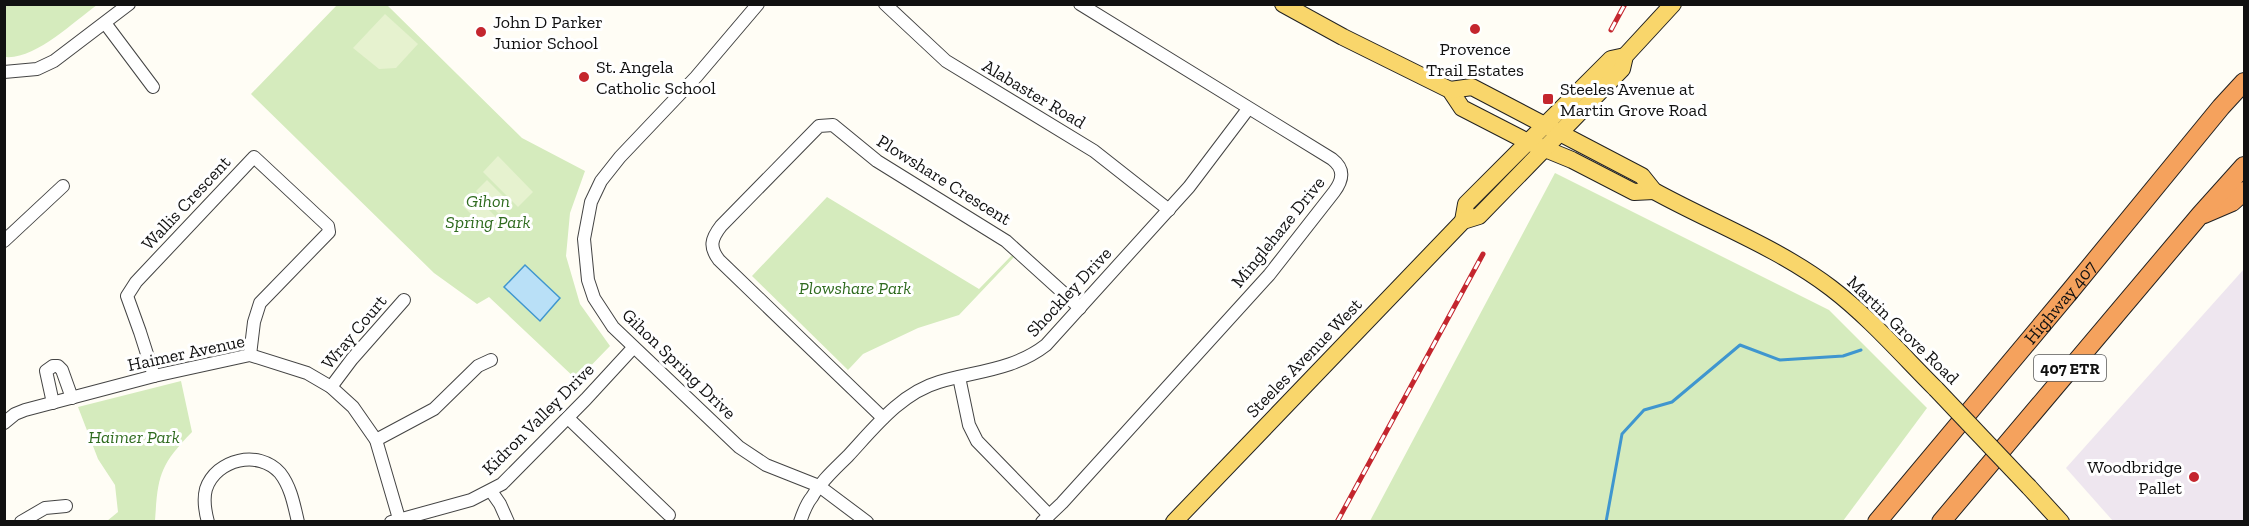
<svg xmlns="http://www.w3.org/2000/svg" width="2249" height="526" viewBox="0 0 2249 526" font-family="'Zilla Slab',serif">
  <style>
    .industrial { fill: #eee6ef }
    .green { fill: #d5ebbd }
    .pitch { fill: #e6f2cf }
    .water { fill: #b9e0f7; stroke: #3f96cf; stroke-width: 1.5 }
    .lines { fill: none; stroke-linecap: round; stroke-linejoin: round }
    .stream { stroke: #3f96cf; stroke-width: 3 }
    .minor-casing { stroke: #444; stroke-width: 14 }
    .major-casing { stroke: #222; stroke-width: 18 }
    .highway-casing { stroke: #222; stroke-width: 20 }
    .minor { stroke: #fff; stroke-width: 12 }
    .major { stroke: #f9d66b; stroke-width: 16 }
    .highway { stroke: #f5a25d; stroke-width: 18 }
    .rail-casing { stroke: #c4262e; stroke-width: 5 }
    .rail { stroke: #fff; stroke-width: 3; stroke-dasharray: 9; stroke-linecap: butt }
    .major-bridge-casing { stroke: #222; stroke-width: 18; stroke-linecap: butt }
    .major-bridge { stroke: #f9d66b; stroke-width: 16 }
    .poi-dot { fill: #c4262e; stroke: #fff; stroke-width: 2 }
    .labels { text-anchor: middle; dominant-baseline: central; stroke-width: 6; stroke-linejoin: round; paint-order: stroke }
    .shield { fill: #fff; stroke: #585858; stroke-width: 1.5 }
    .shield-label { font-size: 16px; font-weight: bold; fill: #111 }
    .poi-label { font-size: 18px; fill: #111; stroke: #fff; text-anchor: start }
    .street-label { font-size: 18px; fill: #111; stroke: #fff }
    .park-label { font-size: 18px; font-style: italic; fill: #2f6b1f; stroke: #fff }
  </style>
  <rect width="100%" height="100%" fill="#fffdf5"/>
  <polygon class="industrial" points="2244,269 2244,521 2113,521 2066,468"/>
  <g class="green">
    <path d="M4,5L5,4L97,5C73,22 35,60 5,57Z"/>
    <polygon points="337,5 387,5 522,138 585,171 570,213 566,256 580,304 610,346 577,380 489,297 477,304 434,273 251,94"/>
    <polygon points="1555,173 1829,310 1927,408 1843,521 1370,521"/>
    <polygon points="827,197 979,289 1013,254 1015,256 959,315 918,328 863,354 848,370 752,276"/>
    <path d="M181,381L192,432C159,466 158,476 155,521H107L118,512L115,485L98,459L78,407Z"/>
  </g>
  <g class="pitch">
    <polygon points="385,14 418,44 396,68 379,69 353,48"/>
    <polygon points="498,156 533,192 518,207 483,172"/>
    <polygon points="487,180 510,203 499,214 476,191"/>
    <polygon points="473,194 496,217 485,228 462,205"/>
  </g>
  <polygon class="water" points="525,265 560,298 540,321 504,287"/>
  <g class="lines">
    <polyline class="stream" points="1606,522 1622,434 1644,410 1672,402 1740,345 1780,360 1843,356 1861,350"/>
    <defs>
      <g id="minor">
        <polyline points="758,4 696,77 620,157 601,181 591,202 584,239 588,280 594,298 613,327 739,447 766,465 819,486 867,522"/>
        <polyline points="885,4 946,61 1094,151 1169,210"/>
        <polyline points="105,23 153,87"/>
        <polyline points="4,72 37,69 54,61 129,4"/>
        <polyline points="4,241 63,186"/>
        <polyline points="154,376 140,332 127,296 136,282 254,157 328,226 329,232 260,303 254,322 250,355"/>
        <polyline points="959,377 969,425 977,441 1049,515"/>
        <polyline points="331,387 352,359 404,300"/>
        <polyline points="53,403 46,371 53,366 58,366 62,370 72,398"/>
        <polyline points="568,418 669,515"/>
        <path d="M883,418L719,260C709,247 711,239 721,226L819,126L833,125L877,161L1006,241L1080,308"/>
        <polyline points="4,423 15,414 25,410 154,376 250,355 307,373 331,387 353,407 376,440 400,522"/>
        <polyline points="376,440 434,409 478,366 491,360"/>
        <polyline points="491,491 500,504 508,522"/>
        <polyline points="21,522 45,508 66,506"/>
        <path d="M208,522C205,511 203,500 206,489C216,459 259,449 280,473C291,487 294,505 298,522"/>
        <polyline points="391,522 471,500 502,484 586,399 633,348"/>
        <path d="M800,522C803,513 806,504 812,497C821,481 835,469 848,456C874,428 901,393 939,382C976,371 1014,370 1046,345L1189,187L1248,109"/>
        <path d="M1042,522L1062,503L1269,275L1334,192C1343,180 1345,169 1332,159L1080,4"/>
      </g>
      <g id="major">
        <polyline points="1283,4 1343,37 1450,90 1462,108 1528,142 1572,160 1634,192 1654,191"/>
        <path d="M1450,90L1472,87L1642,176L1654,191C1712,223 1777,247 1831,288C1869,317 1902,355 1936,389"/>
        <polyline points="1463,221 1466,204 1611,59 1625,56"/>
        <polyline points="2029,487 2061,522"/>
        <polyline points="1174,522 1463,221 1479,216 1622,69 1625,56 1673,4"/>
      </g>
      <g id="highway">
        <polyline points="2204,214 2232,202 2244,191"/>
        <path id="s1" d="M1877,522L2071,290L2221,107L2244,82"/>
        <polyline points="1941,522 2200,215 2244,166"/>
      </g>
    </defs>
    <use href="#minor" class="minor-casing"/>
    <use href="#major" class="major-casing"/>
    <use href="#highway" class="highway-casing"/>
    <use href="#minor" class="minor"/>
    <use href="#major" class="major"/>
    <use href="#highway" class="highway"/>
    <defs>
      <g id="rail">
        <polyline points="1611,30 1625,4"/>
        <polyline points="1337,522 1483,254"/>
      </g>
    </defs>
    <use href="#rail" class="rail-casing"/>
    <use href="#rail" class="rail"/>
    <defs>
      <polyline id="major-bridge" points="1936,389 2029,487"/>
    </defs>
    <use href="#major-bridge" class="major-bridge-casing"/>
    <use href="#major-bridge" class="major-bridge"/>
  </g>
  <g class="poi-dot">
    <circle cx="1475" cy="29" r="6"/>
    <circle cx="481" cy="32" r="6"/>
    <circle cx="584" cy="77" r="6"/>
    <rect x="1542" y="93" width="12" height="12" rx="3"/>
    <circle cx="2194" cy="477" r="6"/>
  </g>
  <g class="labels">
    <rect class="shield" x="2034" y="355" width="72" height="26" rx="4.5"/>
    <g class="shield-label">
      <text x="2070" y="368">407 ETR</text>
    </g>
    <g class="poi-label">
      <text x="493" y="22">John D Parker<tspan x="493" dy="21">Junior School</tspan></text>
      <text x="1475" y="49" text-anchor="middle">Provence<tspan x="1475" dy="21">Trail Estates</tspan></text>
      <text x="596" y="67">St. Angela<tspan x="596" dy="21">Catholic School</tspan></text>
      <text x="1560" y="89">Steeles Avenue at<tspan x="1560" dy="21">Martin Grove Road</tspan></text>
      <text x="2182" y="467" text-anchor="end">Woodbridge<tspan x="2182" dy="21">Pallet</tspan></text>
    </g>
    <g class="street-label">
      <text transform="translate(1034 94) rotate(31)">Alabaster Road</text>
      <text transform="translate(944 180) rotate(32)">Plowshare Crescent</text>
      <text transform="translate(186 203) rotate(-47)">Wallis Crescent</text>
      <text transform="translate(1278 232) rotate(-51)">Minglehaze Drive</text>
      <text transform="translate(1069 292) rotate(-47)">Shockley Drive</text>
      <text stroke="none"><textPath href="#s1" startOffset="286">Highway 407</textPath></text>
      <text transform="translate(1903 330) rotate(44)">Martin Grove Road</text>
      <text transform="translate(354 332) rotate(-50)">Wray Court</text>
      <text transform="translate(186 353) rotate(-12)">Haimer Avenue</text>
      <text transform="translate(1304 358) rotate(-46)">Steeles Avenue West</text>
      <text transform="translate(679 364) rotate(44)">Gihon Spring Drive</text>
      <text transform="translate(538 419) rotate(-45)">Kidron Valley Drive</text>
    </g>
    <g class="park-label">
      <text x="488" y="201">Gihon<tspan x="488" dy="21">Spring Park</tspan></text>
      <text x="855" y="288">Plowshare Park</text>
      <text x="134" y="437">Haimer Park</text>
    </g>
  </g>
  <rect width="2249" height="526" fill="none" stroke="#111111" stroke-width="12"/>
</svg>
